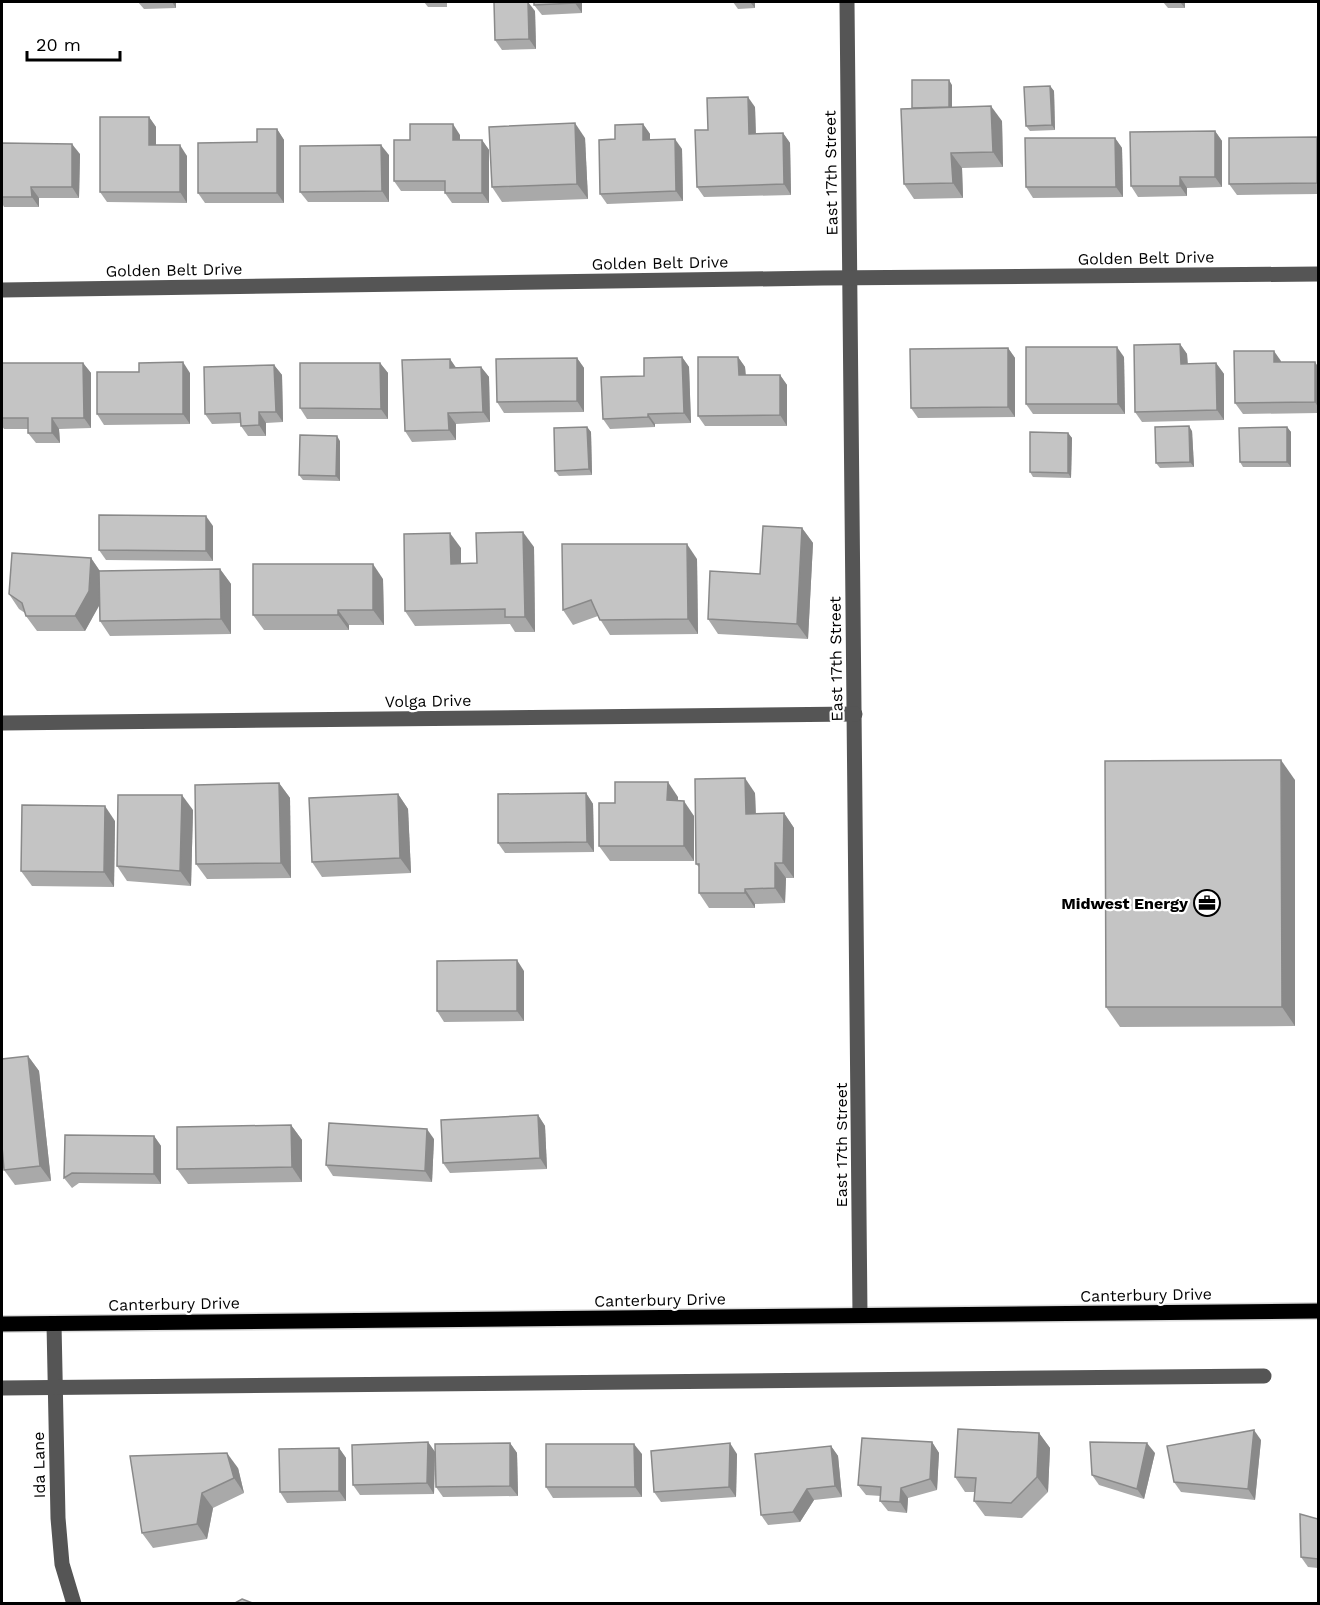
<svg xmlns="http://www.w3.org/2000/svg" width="1320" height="1605" viewBox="0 0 1320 1605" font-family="'Work Sans',sans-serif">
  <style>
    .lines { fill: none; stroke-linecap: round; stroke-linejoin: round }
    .major-casing { stroke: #dbdbdb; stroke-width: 18 }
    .minor { stroke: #555; stroke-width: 15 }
    .major { stroke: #000; stroke-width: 15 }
    .wall { fill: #a9a9a9 }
    .shaded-wall { fill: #898989 }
    .building { fill: #c4c4c4; stroke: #898989; stroke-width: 1.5 }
    .labels { text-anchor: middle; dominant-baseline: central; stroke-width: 4.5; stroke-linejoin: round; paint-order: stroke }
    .street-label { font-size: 16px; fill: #000; stroke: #fff }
    .poi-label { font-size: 16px; font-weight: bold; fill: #000; stroke: #fff; text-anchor: end }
  </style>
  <rect width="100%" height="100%" fill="#fff"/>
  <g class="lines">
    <defs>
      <polyline id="major" points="2,1324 1318,1311"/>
    </defs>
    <use href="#major" class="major-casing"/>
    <g class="minor">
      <polyline points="847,2 860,1315"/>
      <polyline points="2,290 823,278 1318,274"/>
      <polyline points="2,723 855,714"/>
      <polyline points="54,1324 58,1518 62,1564 74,1604"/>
      <polyline points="2,1388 1264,1376"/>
    </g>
    <use href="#major" class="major"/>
  </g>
  <g class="wall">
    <polygon points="138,2 176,2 176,8 144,9"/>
    <polygon points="424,2 447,2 447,7 428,7"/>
    <polygon points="582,2 582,13 542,15 534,5"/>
    <polygon points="733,2 755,2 755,8 738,9"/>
    <polygon points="1163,2 1185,2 1185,8 1168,8"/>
    <polygon points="535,11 536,49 502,50 495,40"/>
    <polygon points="952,85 952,107 1002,121 1003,167 962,168 963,198 914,199 904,184 912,108"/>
    <polygon points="1050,86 1054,91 1055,130 1030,131 1026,126"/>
    <polygon points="755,107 756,134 783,133 790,143 791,195 704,197 697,187 708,130"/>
    <polygon points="149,117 156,127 156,145 187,156 187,203 107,202 100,192"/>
    <polygon points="643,124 650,134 650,140 682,149 683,201 607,204 600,194 615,139"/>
    <polygon points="277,129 284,140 284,203 205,203 198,193"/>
    <polygon points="1215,131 1222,141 1222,187 1187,188 1187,196 1138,197 1131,186"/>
    <polygon points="460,135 460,140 482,140 489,150 489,203 452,203 445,193 445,191 401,191 394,181 410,140"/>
    <polygon points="1317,137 1318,140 1318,194 1237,195 1229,184"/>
    <polygon points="585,138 588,199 502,202 492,187"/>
    <polygon points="1115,138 1122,148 1123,197 1033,198 1026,187"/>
    <polygon points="2,143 80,154 79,198 39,198 39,207 4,207 2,203"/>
    <polygon points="389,155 389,202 308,202 300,192"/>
    <polygon points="1180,344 1187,354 1188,364 1216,363 1224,374 1224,420 1142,422 1135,412"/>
    <polygon points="1008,348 1015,358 1015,417 918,418 911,408"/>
    <polygon points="682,357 689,367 691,423 655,424 655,427 610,429 603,419 644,376"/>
    <polygon points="738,357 745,367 746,375 780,375 787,385 787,426 705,426 698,416"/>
    <polygon points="1124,357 1125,414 1033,414 1026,404"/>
    <polygon points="577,358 584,368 584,412 504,413 497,402"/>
    <polygon points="450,359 455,367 481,367 489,377 490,422 456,424 456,440 412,442 405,431"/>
    <polygon points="1281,361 1281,362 1315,362 1318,367 1318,413 1243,414 1235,403"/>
    <polygon points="2,363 83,363 91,373 91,428 59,429 60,443 36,443 28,433 28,429 4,429 2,426"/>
    <polygon points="380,363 388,373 388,419 307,419 300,408"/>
    <polygon points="274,365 282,375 283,422 266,423 266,436 248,436 241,426 241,423 212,424 205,414"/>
    <polygon points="190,373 190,424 104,425 97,414"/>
    <polygon points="587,427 591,432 592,475 559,476 555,471"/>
    <polygon points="1287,427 1291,432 1291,467 1243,467 1240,462"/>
    <polygon points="1192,431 1194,467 1160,468 1156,463"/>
    <polygon points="1068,433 1072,438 1071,478 1033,477 1030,472"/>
    <polygon points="340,441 340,481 303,480 299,475"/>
    <polygon points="213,526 213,561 106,560 99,550"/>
    <polygon points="802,528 813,543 808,639 718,634 708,619 760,574"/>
    <polygon points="534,547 535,632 515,632 510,624 415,626 405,611 461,548 461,564 477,563"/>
    <polygon points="91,558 100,571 220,569 231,584 231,634 110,636 100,621 99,605 85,631 37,631 26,616 25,613 19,609 9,594"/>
    <polygon points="697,559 698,634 610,635 598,616 573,625 563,610"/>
    <polygon points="383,579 384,625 349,625 349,630 264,630 253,615"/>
    <polygon points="1295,780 1295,1026 1120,1027 1106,1007"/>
    <polygon points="279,783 290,798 291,878 207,879 196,864"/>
    <polygon points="586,793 593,804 594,852 505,853 498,843"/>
    <polygon points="755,793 756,813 784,813 794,828 794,878 786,878 785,903 755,904 755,908 709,908 699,893 699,867 696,864"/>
    <polygon points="398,794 408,809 411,873 322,877 312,862"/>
    <polygon points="678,797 678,801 694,816 694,861 610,861 599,846 615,803"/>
    <polygon points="193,810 191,886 127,881 117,866"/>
    <polygon points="115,821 114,887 32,886 21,871"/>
    <polygon points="524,971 524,1021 444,1022 437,1011"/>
    <polygon points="28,1056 39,1071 51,1181 15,1185 4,1170"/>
    <polygon points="538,1115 545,1126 547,1169 450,1173 443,1163"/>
    <polygon points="291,1125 302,1140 302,1182 188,1184 177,1169"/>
    <polygon points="65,1135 154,1136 161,1146 161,1184 79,1183 72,1188 64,1178"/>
    <polygon points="434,1139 432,1182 333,1176 326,1165"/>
    <polygon points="1039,1433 1050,1448 1048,1492 1022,1518 985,1516 974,1501 975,1492 965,1492 955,1477"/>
    <polygon points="1261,1440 1255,1500 1181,1492 1174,1482"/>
    <polygon points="428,1442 435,1452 434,1494 360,1495 353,1485"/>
    <polygon points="932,1442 939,1453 937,1490 908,1498 907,1513 888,1511 880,1501 881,1496 866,1495 858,1485"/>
    <polygon points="510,1443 517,1453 518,1496 443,1497 436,1487"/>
    <polygon points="831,1446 838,1456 842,1497 814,1500 800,1522 768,1525 761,1515"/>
    <polygon points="339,1448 346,1458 346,1501 287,1503 280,1492"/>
    <polygon points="1155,1453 1144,1499 1099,1485 1092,1475"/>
    <polygon points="642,1454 642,1497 553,1498 546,1487"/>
    <polygon points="737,1454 736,1497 661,1502 654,1492"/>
    <polygon points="238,1468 244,1493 213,1508 207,1539 153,1548 142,1533"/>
    <polygon points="1318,1519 1318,1568 1308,1567 1301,1557"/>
  </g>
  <g class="shaded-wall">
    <polygon points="172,2 176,2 176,8"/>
    <polygon points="528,2 535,11 536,49 529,39"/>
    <polygon points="575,2 582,2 582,13 575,3"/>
    <polygon points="750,2 755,2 755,8"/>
    <polygon points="1180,2 1185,2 1185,8"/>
    <polygon points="949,80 952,85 952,114 949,109"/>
    <polygon points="1050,86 1054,91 1055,130 1052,125"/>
    <polygon points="748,97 755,107 756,144 749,134"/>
    <polygon points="991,106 1002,121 1003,167 993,152"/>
    <polygon points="149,117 156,127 156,156 149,145"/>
    <polygon points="575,123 585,138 588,199 577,184"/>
    <polygon points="453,124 460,135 460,150 453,140"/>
    <polygon points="643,124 650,134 650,150 643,140"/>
    <polygon points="277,129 284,140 284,203 277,193"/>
    <polygon points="1215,131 1222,141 1222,187 1215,177"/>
    <polygon points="783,133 790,143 791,195 784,184"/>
    <polygon points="1317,137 1318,140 1318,185 1317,183"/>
    <polygon points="1115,138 1122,148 1123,197 1116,187"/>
    <polygon points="675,139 682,149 683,201 676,191"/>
    <polygon points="482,140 489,150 489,203 482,193"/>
    <polygon points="72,144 80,154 79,198 72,187"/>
    <polygon points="180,145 187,156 187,203 180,192"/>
    <polygon points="381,145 389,155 389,202 382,191"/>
    <polygon points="951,153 962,168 963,198 953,183"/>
    <polygon points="1180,177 1187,188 1187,196 1180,186"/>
    <polygon points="31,187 39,198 39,207 32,197"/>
    <polygon points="1180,344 1187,354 1188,375 1181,364"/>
    <polygon points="1117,347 1124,357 1125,414 1118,404"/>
    <polygon points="1008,348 1015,358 1015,417 1008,407"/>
    <polygon points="1274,351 1281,361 1281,373 1274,362"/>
    <polygon points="682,357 689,367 691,423 684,413"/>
    <polygon points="738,357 745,367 746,385 739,375"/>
    <polygon points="577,358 584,368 584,412 577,401"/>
    <polygon points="450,359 457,369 450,368"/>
    <polygon points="183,362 190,373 190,424 183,414"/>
    <polygon points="1315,362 1318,367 1318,407 1315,402"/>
    <polygon points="83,363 91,373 91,428 84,418"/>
    <polygon points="380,363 388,373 388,419 381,409"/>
    <polygon points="1216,363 1224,374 1224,420 1217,410"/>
    <polygon points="274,365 282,375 283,422 276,412"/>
    <polygon points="481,367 489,377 490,422 483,412"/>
    <polygon points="780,375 787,385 787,426 780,415"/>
    <polygon points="259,412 266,423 266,436 259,425"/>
    <polygon points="448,413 456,424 456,440 449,430"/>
    <polygon points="648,414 655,424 655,427 648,417"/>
    <polygon points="52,418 59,429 60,443 52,433"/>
    <polygon points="1189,426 1192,431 1194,467 1190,462"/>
    <polygon points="587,427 591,432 592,475 589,469"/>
    <polygon points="1287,427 1291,432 1291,467 1287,462"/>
    <polygon points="1068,433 1072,438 1071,478 1068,473"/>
    <polygon points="337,436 340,441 340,481 336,476"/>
    <polygon points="206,516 213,526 213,561 206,551"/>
    <polygon points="802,528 813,543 808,639 797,624"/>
    <polygon points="523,532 534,547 535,632 525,617"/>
    <polygon points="450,533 461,548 461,579 451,564"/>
    <polygon points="687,544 697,559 698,634 688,619"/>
    <polygon points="91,558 101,573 99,606 85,631 75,616"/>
    <polygon points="373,564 383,579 384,625 373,610"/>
    <polygon points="220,569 231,584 231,634 221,619"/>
    <polygon points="338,610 349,625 349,630 338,615"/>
    <polygon points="1281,760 1295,780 1295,1026 1282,1007"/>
    <polygon points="745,778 755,793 756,829 746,814"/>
    <polygon points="668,782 678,797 678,816 667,800"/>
    <polygon points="279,783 290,798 291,878 281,863"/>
    <polygon points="586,793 593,804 594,852 587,842"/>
    <polygon points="398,794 408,809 411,873 400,858"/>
    <polygon points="182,795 193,810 191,886 180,871"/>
    <polygon points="684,801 694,816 694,861 684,846"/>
    <polygon points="105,806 115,821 114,887 104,872"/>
    <polygon points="784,813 794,828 794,878 783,863"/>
    <polygon points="775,863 786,878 785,903 775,888"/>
    <polygon points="745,889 755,904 755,908 745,893"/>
    <polygon points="517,960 524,971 524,1021 517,1011"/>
    <polygon points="28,1056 39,1071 51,1181 40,1166"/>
    <polygon points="538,1115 545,1126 547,1169 540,1158"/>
    <polygon points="291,1125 302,1140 302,1182 292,1167"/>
    <polygon points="427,1129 434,1139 432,1182 425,1171"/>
    <polygon points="154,1136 161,1146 161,1184 154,1174"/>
    <polygon points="1254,1430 1261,1440 1255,1500 1248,1489"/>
    <polygon points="1039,1433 1050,1448 1048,1492 1037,1477"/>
    <polygon points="428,1442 435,1452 434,1494 427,1483"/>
    <polygon points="932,1442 939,1453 937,1490 930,1479"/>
    <polygon points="510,1443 517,1453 518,1496 510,1486"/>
    <polygon points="730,1443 737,1454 736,1497 729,1487"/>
    <polygon points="1147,1443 1155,1453 1144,1499 1137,1489"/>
    <polygon points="634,1444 642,1454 642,1497 635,1487"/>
    <polygon points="831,1446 838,1456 842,1497 835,1486"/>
    <polygon points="339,1448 346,1458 346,1501 339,1491"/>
    <polygon points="227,1453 238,1468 244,1493 234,1478"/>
    <polygon points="901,1488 908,1498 907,1513 900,1502"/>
    <polygon points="807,1489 814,1500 800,1522 793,1512"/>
    <polygon points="202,1493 213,1508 207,1539 197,1524"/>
  </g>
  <g class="building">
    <polygon points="494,2 528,2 529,39 495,40"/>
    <polygon points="534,2 575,2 575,3 534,5"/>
    <polygon points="912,80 949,80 949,107 912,108"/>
    <polygon points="1050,86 1052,125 1026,126 1024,87"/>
    <polygon points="748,97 749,134 783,133 784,184 697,187 695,130 708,130 707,98"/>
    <polygon points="991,106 993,152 951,153 953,183 904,184 901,109"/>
    <polygon points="100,117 149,117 149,145 180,145 180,192 100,192"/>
    <polygon points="575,123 577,184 492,187 489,127"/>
    <polygon points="410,124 453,124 453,140 482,140 482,193 445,193 445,181 394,181 394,140 410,140"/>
    <polygon points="643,124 643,140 675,139 676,191 600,194 599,140 615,139 615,125"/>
    <polygon points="257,129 277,129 277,193 198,193 198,143 257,142"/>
    <polygon points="1215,131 1215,177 1180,177 1180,186 1131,186 1130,132"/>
    <polygon points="1317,137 1317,183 1229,184 1229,138"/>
    <polygon points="1025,138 1115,138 1116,187 1026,187"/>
    <polygon points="2,143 72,144 72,187 31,187 32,197 2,197"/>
    <polygon points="381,145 382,191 300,192 300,146"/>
    <polygon points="1180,344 1181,364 1216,363 1217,410 1135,412 1134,345"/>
    <polygon points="1026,347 1117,347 1118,404 1026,404"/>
    <polygon points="1008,348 1008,407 911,408 910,349"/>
    <polygon points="1234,351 1274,351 1274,362 1315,362 1315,402 1235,403"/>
    <polygon points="682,357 684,413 648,414 648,417 603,419 601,377 644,376 644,358"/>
    <polygon points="698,357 738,357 739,375 780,375 780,415 698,416"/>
    <polygon points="577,358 577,401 497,402 496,359"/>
    <polygon points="450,359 450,368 481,367 483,412 448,413 449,430 405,431 402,360"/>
    <polygon points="183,362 183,414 97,414 97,372 139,372 139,363"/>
    <polygon points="2,363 83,363 84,418 52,418 52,433 28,433 28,418 2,418"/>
    <polygon points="300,363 380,363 381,409 300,408"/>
    <polygon points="274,365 276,412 259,412 259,425 241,426 240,413 205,414 204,367"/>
    <polygon points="1189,426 1190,462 1156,463 1155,427"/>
    <polygon points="587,427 589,469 555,471 554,428"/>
    <polygon points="1287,427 1287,462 1240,462 1239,428"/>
    <polygon points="1030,432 1068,433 1068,473 1030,472"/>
    <polygon points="300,435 337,436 336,476 299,475"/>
    <polygon points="99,515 206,516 206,551 99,550"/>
    <polygon points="763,526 802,528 797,624 708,619 710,571 760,574"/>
    <polygon points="523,532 525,617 505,617 505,609 405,611 404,534 450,533 451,564 477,563 476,533"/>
    <polygon points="562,544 687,544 688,619 600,620 591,600 563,610"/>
    <polygon points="12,553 91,558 89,591 75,616 26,616 22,603 9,594"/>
    <polygon points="253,564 373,564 373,610 338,610 338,615 253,615"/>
    <polygon points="220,569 221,619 100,621 99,571"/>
    <polygon points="1281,760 1282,1007 1106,1007 1105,761"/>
    <polygon points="745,778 746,814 784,813 783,863 775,863 775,888 745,889 745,893 699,893 699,864 696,864 695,779"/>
    <polygon points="615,782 668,782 667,800 684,801 684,846 599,846 599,803 615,803"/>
    <polygon points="279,783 281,863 196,864 195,785"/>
    <polygon points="586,793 587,842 498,843 498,794"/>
    <polygon points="398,794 400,858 312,862 309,798"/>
    <polygon points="118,795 182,795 180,871 117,866"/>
    <polygon points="22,805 105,806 104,872 21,871"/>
    <polygon points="517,960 517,1011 437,1011 437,961"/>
    <polygon points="28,1056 40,1166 4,1170 2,1146 2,1059"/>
    <polygon points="538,1115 540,1158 443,1163 441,1120"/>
    <polygon points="329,1123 427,1129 425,1171 326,1165"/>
    <polygon points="291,1125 292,1167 177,1169 177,1127"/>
    <polygon points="65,1135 154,1136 154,1174 72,1173 64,1178"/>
    <polygon points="958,1429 1039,1433 1037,1477 1011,1503 974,1501 976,1478 955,1477"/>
    <polygon points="1254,1430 1248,1489 1174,1482 1167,1446"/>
    <polygon points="862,1438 932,1442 930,1479 901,1488 900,1502 880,1501 881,1487 858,1485"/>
    <polygon points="428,1442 427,1483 353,1485 352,1445"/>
    <polygon points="1090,1442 1147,1443 1137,1489 1092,1475"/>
    <polygon points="510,1443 510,1486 436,1487 435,1444"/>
    <polygon points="730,1443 729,1487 654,1492 651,1451"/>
    <polygon points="546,1444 634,1444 635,1487 546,1487"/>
    <polygon points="831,1446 835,1486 807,1489 793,1512 761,1515 755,1454"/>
    <polygon points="339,1448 339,1491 280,1492 279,1449"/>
    <polygon points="227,1453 234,1478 202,1493 197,1524 142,1533 130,1456"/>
    <polygon points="1300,1514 1318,1519 1318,1559 1301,1557"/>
    <polygon points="242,1599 255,1604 233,1604"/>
  </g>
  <defs>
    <symbol id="office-ring" viewBox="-11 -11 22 22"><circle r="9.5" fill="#fff" stroke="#000" stroke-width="1.5"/><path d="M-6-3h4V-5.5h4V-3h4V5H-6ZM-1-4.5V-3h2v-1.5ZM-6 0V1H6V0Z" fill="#000"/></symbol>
  </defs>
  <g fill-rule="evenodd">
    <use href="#office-ring" x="1192" y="888" width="30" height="30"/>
  </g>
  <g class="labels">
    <g class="street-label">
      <text transform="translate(831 173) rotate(-91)">East 17th Street</text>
      <text transform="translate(1146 258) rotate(-1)">Golden Belt Drive</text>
      <text transform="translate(660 263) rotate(-1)">Golden Belt Drive</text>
      <text transform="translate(174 270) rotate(-1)">Golden Belt Drive</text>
      <text transform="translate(836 659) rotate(-91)">East 17th Street</text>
      <text transform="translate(428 701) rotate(-1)">Volga Drive</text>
      <text transform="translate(841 1145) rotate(-90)">East 17th Street</text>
      <text transform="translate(1146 1295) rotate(-1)">Canterbury Drive</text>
      <text transform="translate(660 1300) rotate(-1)">Canterbury Drive</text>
      <text transform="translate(174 1304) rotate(-1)">Canterbury Drive</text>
      <text transform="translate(39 1465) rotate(-91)">Ida Lane</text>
    </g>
    <g class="poi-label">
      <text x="1188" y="903">Midwest Energy</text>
    </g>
  </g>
  <rect width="1320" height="1605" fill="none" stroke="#000000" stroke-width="6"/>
  <path d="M27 51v9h93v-9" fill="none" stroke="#000000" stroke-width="3"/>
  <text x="36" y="51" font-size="18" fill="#000000" stroke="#ffffff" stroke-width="4.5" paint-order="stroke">20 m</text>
</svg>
